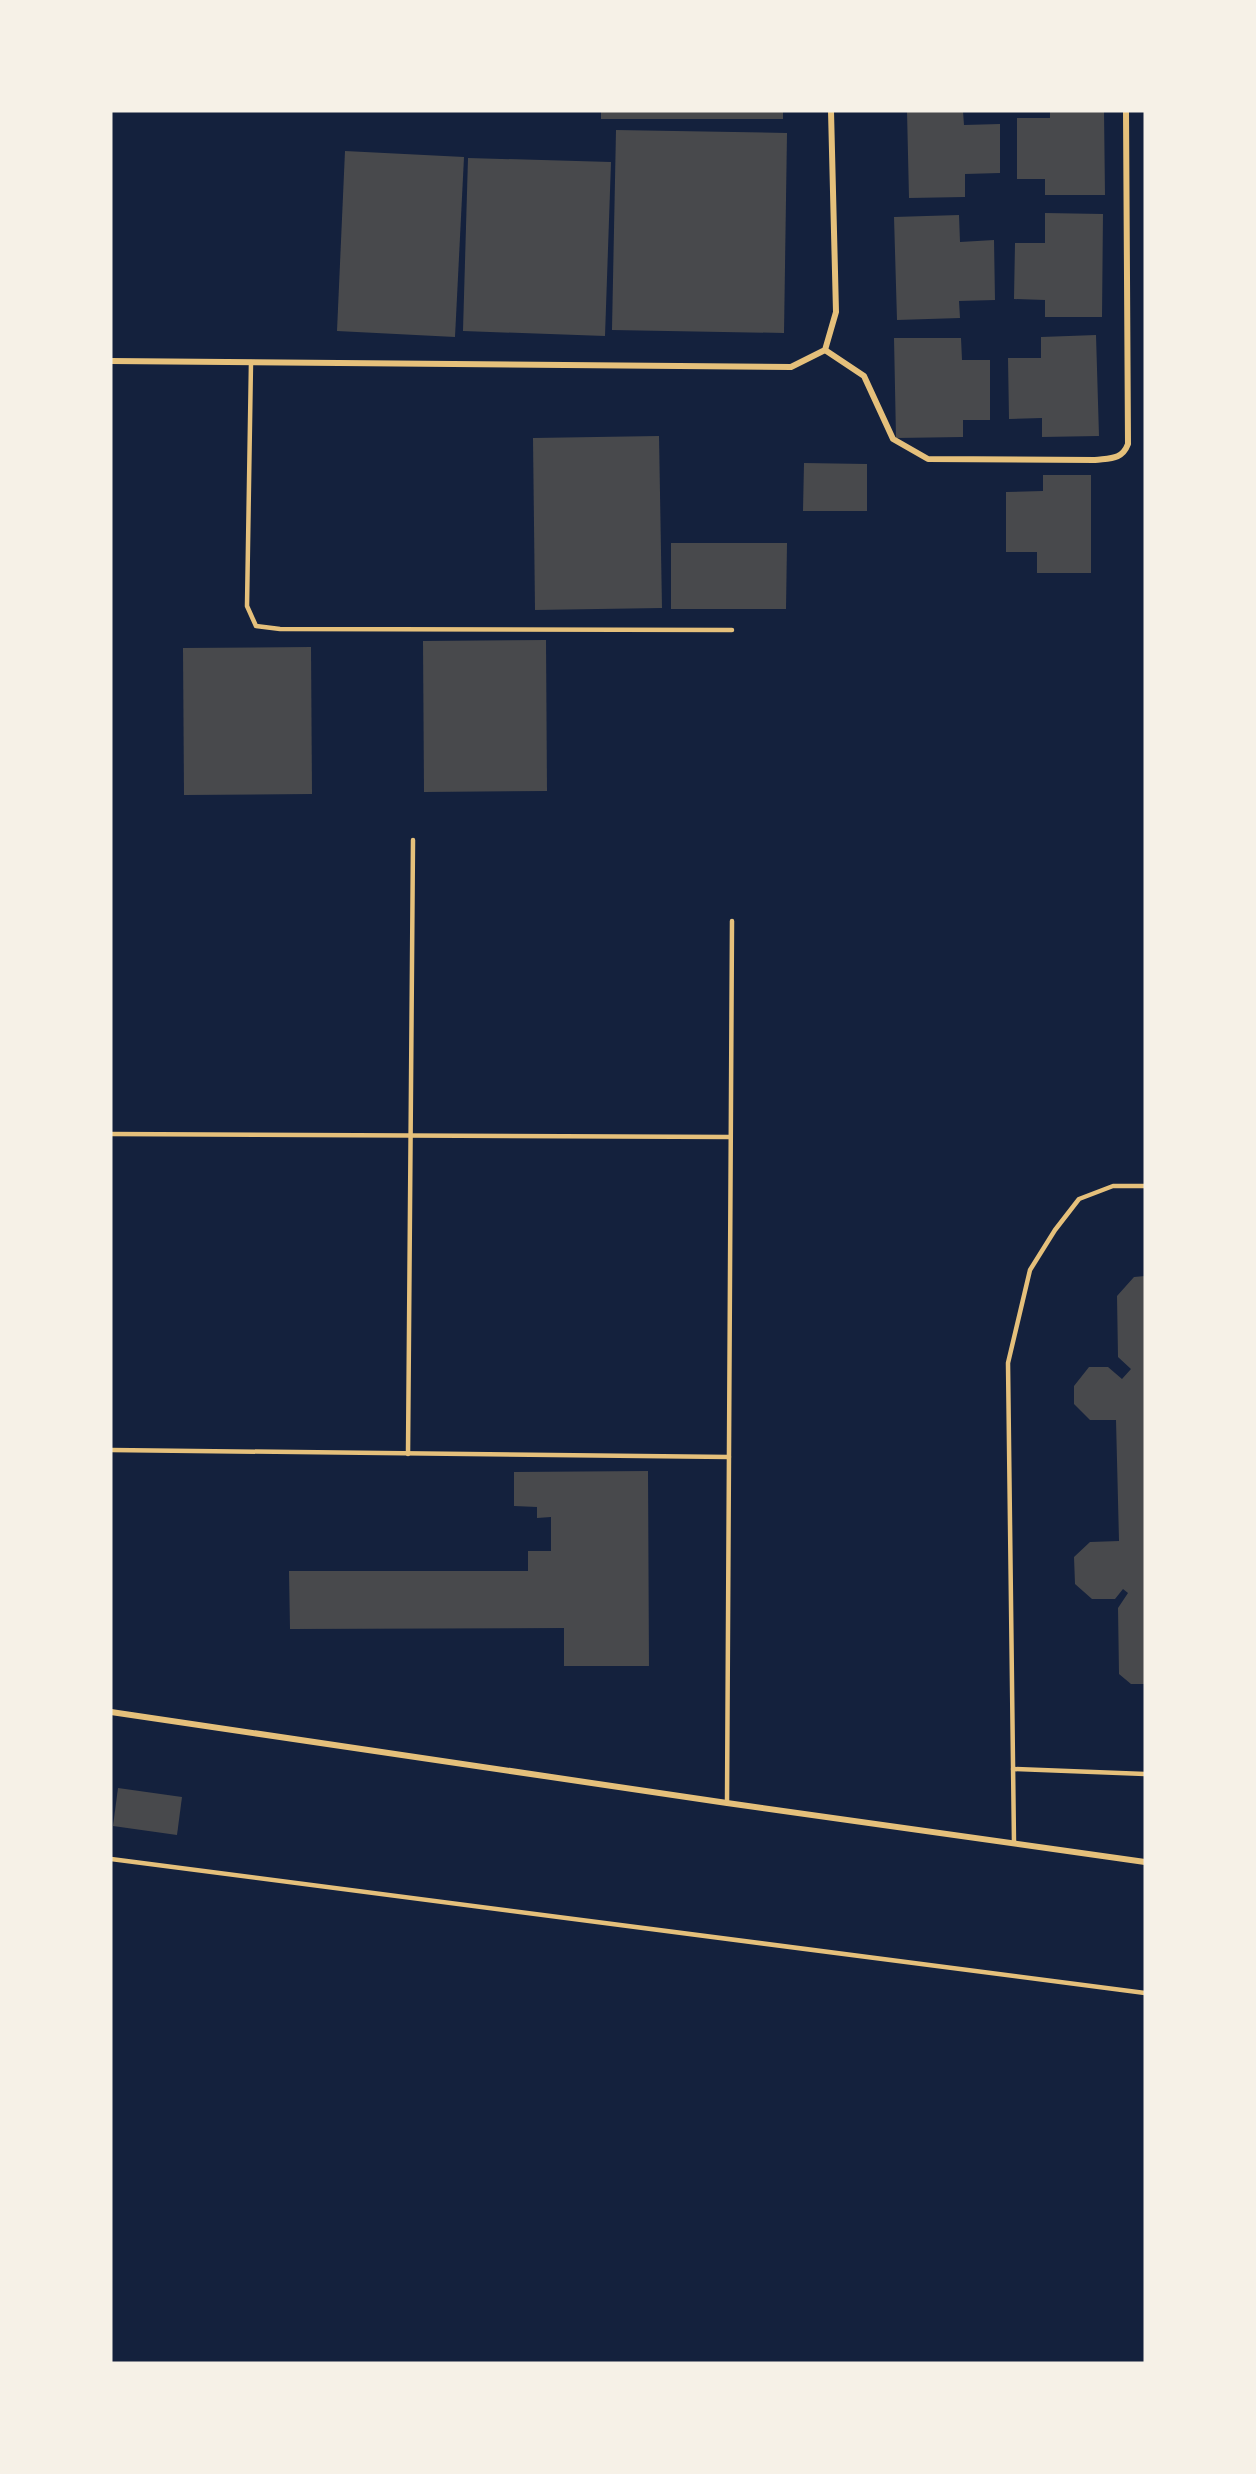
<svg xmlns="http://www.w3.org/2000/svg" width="1256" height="2474" viewBox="0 0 1256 2474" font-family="Ubuntu,sans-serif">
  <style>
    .building { fill: #48494c }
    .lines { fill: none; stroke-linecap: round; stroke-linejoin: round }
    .service { stroke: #e5c07b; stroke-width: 4.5 }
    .minor { stroke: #e5c07b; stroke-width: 6 }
  </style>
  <rect width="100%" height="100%" fill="#14213d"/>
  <g class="building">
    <rect x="601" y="111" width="182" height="8"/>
    <polygon points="907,111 963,111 964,125 1000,124 1000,173 965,174 965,197 909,198"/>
    <polygon points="1050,111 1104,111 1105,195 1045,195 1045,179 1017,179 1017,118 1050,118"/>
    <polygon points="616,130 787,133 784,333 612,330"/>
    <polygon points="345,151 464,157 455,337 337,331"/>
    <polygon points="468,158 611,162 605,336 463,331"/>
    <polygon points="1045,213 1103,214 1102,317 1045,317 1045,300 1014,299 1015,243 1045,243"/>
    <polygon points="959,215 960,242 994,240 995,300 959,301 960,318 897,320 894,217"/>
    <polygon points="1096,335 1099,436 1042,437 1042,418 1009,419 1008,358 1041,358 1041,337"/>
    <polygon points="894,338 961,338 962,360 990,360 990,420 963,420 963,437 896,438"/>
    <polygon points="659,436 662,608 535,610 533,438"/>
    <polygon points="804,463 867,464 867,511 803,511"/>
    <polygon points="1043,475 1091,475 1091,573 1037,573 1037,552 1006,552 1006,492 1043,491"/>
    <polygon points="671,543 787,543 786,609 671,609"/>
    <polygon points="546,640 547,791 424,792 423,641"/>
    <polygon points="311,647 312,794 184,795 183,648"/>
    <polygon points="1145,1276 1145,1684 1131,1684 1119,1674 1118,1608 1128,1593 1123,1589 1115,1599 1092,1599 1075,1584 1074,1557 1090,1542 1119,1541 1116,1420 1090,1420 1074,1404 1074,1386 1089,1367 1108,1367 1122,1379 1131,1369 1118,1357 1117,1296 1134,1277"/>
    <polygon points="648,1471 649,1666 564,1666 564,1628 290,1629 289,1571 528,1571 528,1551 551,1551 551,1517 537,1518 537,1507 514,1506 514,1472"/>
    <polygon points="118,1788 182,1797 177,1835 113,1826"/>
  </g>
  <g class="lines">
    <g class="service">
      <polyline points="251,362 247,606 256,626 280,629 732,630"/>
      <polyline points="111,1134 730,1137"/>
      <polyline points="111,1450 729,1457"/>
      <polyline points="408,1454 413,840"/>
      <polyline points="1013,1769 1145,1774"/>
      <polyline points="727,1803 732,921"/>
      <polyline points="1014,1843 1008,1363 1030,1270 1055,1230 1079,1199 1113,1186 1145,1186"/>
      <polyline points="111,1859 1145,1993"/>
    </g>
    <g class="minor">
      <path d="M825,350L864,376L893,439L928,459L1095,460C1110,458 1122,460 1128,444L1126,111"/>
      <polyline points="111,361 791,367 825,350 836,312 831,111"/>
      <polyline points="111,1712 727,1803 1145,1862"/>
    </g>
  </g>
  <rect width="1256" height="2474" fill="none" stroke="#f6f1e7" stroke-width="225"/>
</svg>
